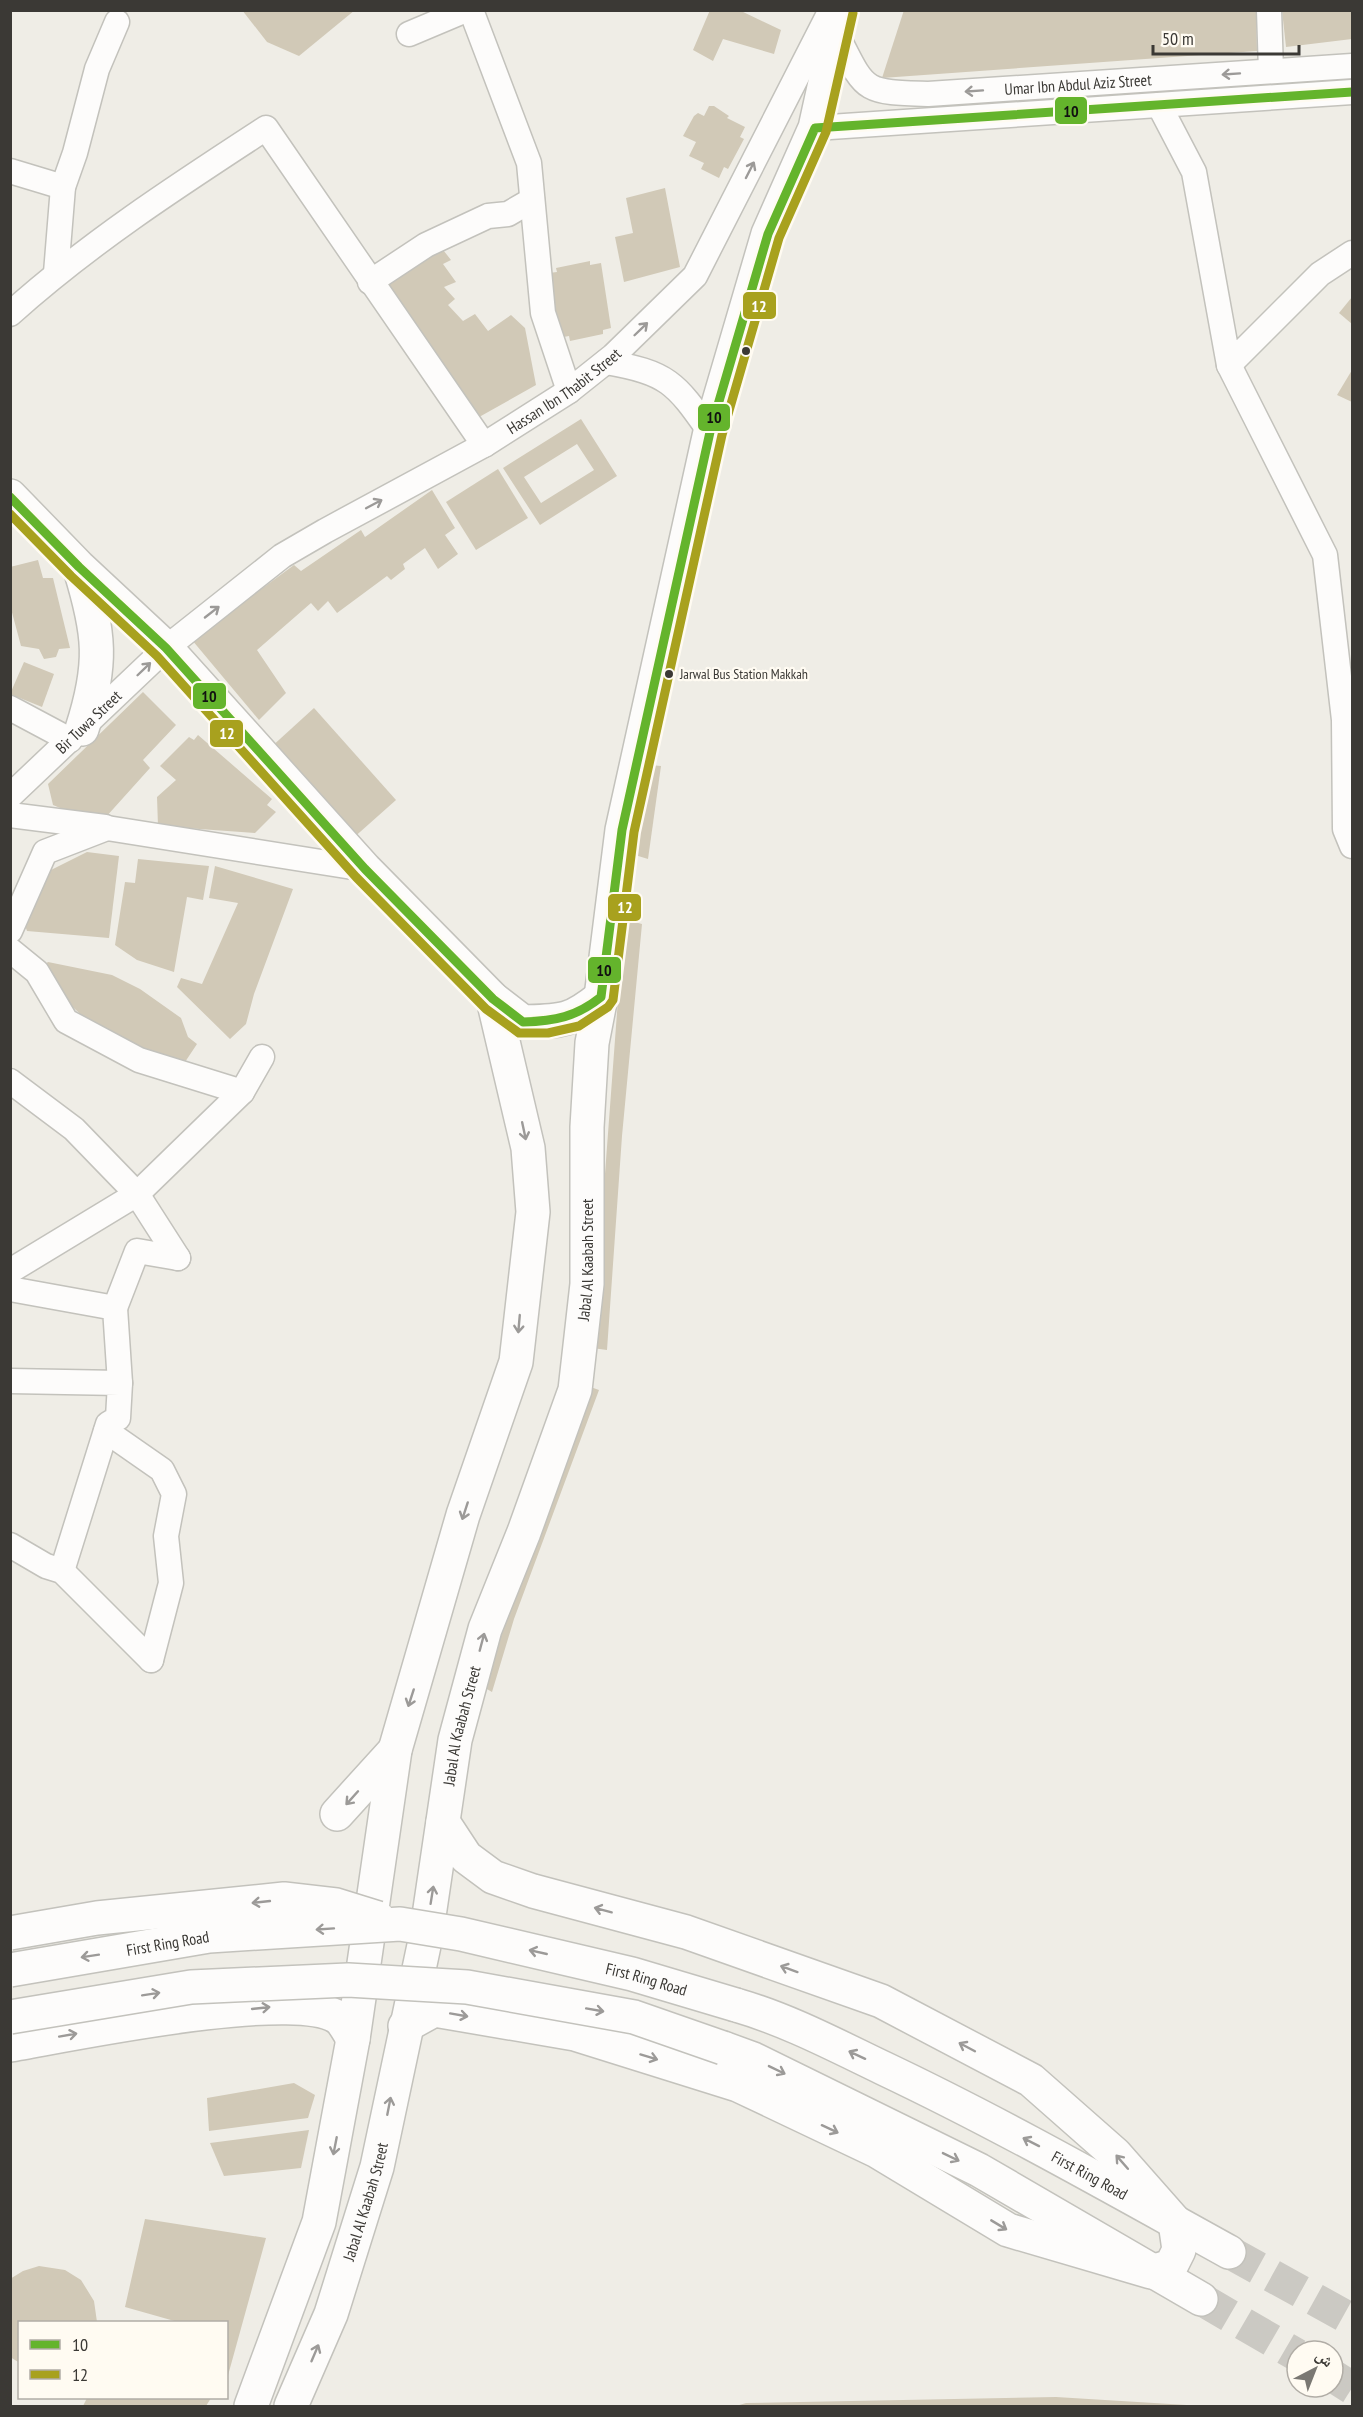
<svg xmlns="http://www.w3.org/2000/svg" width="1363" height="2417" viewBox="0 0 1363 2417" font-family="'PT Sans Narrow','Noto Naskh Arabic',sans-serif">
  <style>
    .building { fill: #d1c9b7; fill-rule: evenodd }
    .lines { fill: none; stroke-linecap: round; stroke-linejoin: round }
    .highway-tunnel { stroke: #cbc9c3; stroke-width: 33; stroke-dasharray: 33 16; stroke-linecap: butt }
    .minor-casing { stroke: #c3c2bc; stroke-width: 27 }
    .highway-casing { stroke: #c3c2bc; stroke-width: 36 }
    .minor { stroke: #fdfcfb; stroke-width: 24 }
    .highway { stroke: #fdfcfb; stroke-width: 33 }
    .highway-bridge-casing { stroke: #c3c2bc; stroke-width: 36; stroke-linecap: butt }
    .highway-bridge { stroke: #fdfcfb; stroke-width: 33 }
    .bus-1-casing { stroke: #fffbf2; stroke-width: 14 }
    .bus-2-casing { stroke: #fffbf2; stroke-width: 14 }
    .bus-1 { stroke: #64b42c; stroke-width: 9 }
    .bus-2 { stroke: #a8a11e; stroke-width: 9 }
    .oneway { stroke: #9c9a98 }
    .bus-dot { fill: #3b3935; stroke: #fffbf2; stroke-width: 2 }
    .labels { text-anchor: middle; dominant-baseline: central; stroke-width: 4.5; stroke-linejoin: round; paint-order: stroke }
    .bus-label { font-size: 14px; fill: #3b3935; stroke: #fffbf2; text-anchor: start }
    .street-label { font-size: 16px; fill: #3b3935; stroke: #fffbf2 }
    .line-badge { stroke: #fffbf2; stroke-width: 2 }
    .badge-label { font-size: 16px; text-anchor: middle; font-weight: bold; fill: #fff }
    .pale-badge-label { font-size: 16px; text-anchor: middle; font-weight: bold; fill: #111 }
  </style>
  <rect width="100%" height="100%" fill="#efede6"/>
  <g class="building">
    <polygon points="242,10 355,10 299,56 267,42"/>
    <polygon points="710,10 739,10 781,30 774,54 723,39 713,61 693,50"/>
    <polygon points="904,10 1256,10 1257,51 882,78"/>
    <polygon points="1282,10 1352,10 1352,39 1286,47"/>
    <polygon points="709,106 714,106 729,116 727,118 745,127 740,137 744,139 728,169 724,167 719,178 701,169 704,163 689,156 696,142 683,136 694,116 698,113 704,116"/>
    <polygon points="665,188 680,267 624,282 615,237 633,233 626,198"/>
    <polygon points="440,246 451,260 443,264 456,282 444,287 455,299 448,305 463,321 475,314 488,331 511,315 525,328 536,385 472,421 380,290"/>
    <polygon points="590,261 590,265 601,263 611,328 603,330 603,334 570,341 569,336 558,338 549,273 557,272 556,268"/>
    <polygon points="1352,297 1352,324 1339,313"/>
    <polygon points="1352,370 1352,402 1337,395"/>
    <path d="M581,419L617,476L540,525L503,468ZM577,444L594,470L541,503L524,477Z"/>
    <polygon points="498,469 528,518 476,550 446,502"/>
    <polygon points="432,490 455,528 445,535 458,554 438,569 425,548 403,564 405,569 391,580 387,576 337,613 328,601 318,611 311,603 257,650 286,693 259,720 192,640 294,565 301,571 361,530 365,537"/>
    <polygon points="38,560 43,578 53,578 70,648 59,649 56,657 44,659 39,649 21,646 10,605 10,567"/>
    <polygon points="24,662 54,674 42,707 10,694"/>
    <polygon points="143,692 176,725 143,760 150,768 105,818 72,813 53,805 48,784"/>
    <polygon points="314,708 396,800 351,840 269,749"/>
    <polygon points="198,735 272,799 267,805 276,812 255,833 158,826 157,797 176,780 160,766 189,737 194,740"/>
    <polygon points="650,765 661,766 648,859 635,855"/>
    <polygon points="87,852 119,856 109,938 27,931 23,920 41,875"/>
    <polygon points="138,859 209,866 203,900 187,897 174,972 137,960 115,945 125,882 135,883"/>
    <polygon points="215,866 293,889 254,994 246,1024 230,1039 177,987 181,978 202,984 238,903 209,898"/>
    <polygon points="624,919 642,924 622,1136 607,1350 592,1348"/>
    <polygon points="48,962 112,975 140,989 181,1018 188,1037 197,1044 185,1062 111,1042 42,979 40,968"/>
    <polygon points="585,1385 599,1390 514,1619 492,1692 480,1685"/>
    <polygon points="294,2083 315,2095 308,2118 209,2131 207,2098"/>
    <polygon points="309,2130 301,2168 224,2176 210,2143"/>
    <polygon points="145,2219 266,2238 227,2379 226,2322 178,2322 125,2307"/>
    <polygon points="39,2266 65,2270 81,2280 94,2301 97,2322 20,2322 20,2363 10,2357 10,2279 23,2271"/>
    <polygon points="1056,2397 1203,2406 736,2406 746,2403"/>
    <polygon points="87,2398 211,2398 206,2406 83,2406"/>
  </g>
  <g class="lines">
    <g class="highway-tunnel">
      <polyline points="1229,2252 1352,2320"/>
      <polyline points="1201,2299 1297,2355"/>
      <polyline points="1333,2376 1352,2388"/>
    </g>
    <defs>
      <g id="minor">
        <polyline points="471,10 529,163 543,313 569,391"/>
        <polyline points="1269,10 1271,71"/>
        <path id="s1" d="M836,33C866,92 861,92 928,94L1352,66"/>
        <polyline points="409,34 466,10"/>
        <polyline points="1159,105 1194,172 1229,365 1320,274 1352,253"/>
        <polyline points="815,128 1352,92"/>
        <polyline points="10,171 63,187"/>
        <polyline points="56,273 63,187 75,153 97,69 117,22"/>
        <polyline points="370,282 426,245 488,216 508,214 532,200"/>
        <path d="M10,314C89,243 177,186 266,128L484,445"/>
        <path d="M606,362C668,373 675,382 710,432"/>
        <polyline points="1229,365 1325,555 1344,720 1345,829 1352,846"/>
        <polyline points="10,708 70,740"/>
        <path id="s2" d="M10,796L166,648L282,556L325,531L484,445L569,391L613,356L695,276L831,10"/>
        <polyline points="10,815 105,827"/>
        <polyline points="10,931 45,852 107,828 365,869"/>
        <polyline points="10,950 37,972 66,1021 139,1060 242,1092"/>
        <polyline points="10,1081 74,1129 137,1194 178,1258"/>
        <polyline points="10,1271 137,1194 242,1092 262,1057"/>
        <polyline points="10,1289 115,1308 120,1383"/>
        <polyline points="115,1308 137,1251 178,1258"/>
        <polyline points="10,1381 120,1383 118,1418 108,1424 62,1571"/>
        <polyline points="106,1431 162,1470 174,1494 166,1536 171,1583 151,1660"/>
        <polyline points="10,1545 46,1566 62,1571 151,1660"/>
      </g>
      <g id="highway">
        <path d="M10,496L79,567L166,648L365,869L493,999L523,1022C562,1021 570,1022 601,997"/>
        <path d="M80,569C100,634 103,664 82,729"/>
        <polyline points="337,1814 395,1750"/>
        <path id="s3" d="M736,2005C788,2020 835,2045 883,2068C1001,2124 1115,2189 1229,2252"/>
        <polyline points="405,2026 434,2010 575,2034 738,2085 877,2151 1008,2230 1151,2272 1171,2266 1179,2250 1175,2222 1115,2154 1031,2080 881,2001 686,1932 533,1891 493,1877 466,1857 443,1822"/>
        <path d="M10,2045C69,2035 292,1988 337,2017C343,2021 349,2032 353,2039"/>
        <polyline points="723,2048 753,2059 979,2170 1201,2299"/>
        <polyline points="251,2406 319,2222 353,2039 395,1750 463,1515 516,1362 533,1212 528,1148 493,999"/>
        <path id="s4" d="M291,2406L331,2314L377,2167L426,1936L455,1740L485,1629L524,1532L575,1390L587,1284V1127L592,1043L601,997L622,830L710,432L768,234L815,128L841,10"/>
      </g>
    </defs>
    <use href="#minor" class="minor-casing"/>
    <use href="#highway" class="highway-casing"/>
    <use href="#minor" class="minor"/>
    <use href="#highway" class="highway"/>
    <defs>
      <g id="highway-bridge">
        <polyline points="10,1933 97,1918 284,1899 336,1905 378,1918"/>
        <path id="s5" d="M10,1970L209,1936L400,1924L461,1934L632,1974L736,2005"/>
        <polyline points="10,2017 191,1987 348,1980 467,1987 634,2017 723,2048"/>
      </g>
    </defs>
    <use href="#highway-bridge" class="highway-bridge-casing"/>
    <use href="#highway-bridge" class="highway-bridge"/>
    <defs>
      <path id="bus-1" d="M10,497L79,567L166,648L365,869L493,999L523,1022C555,1021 576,1017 601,997L622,830L710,432L768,234L815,128L1352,92"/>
      <polyline id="bus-2" points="10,514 71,576 157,656 356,877 486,1009 519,1033 548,1033 579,1026 608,1007 613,1000 634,832 722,435 779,238 826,132 853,13"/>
    </defs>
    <use href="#bus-1" class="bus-1-casing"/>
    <use href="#bus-2" class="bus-2-casing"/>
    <use href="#bus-1" class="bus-1"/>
    <use href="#bus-2" class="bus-2"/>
  </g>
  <defs><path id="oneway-shaft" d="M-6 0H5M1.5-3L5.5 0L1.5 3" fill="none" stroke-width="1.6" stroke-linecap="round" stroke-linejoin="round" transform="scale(1.5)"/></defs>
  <g class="oneway">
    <use href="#oneway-shaft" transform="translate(1231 74) rotate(176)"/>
    <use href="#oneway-shaft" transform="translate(974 91) rotate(176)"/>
    <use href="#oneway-shaft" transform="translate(750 170) rotate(-63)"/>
    <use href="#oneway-shaft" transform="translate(641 329) rotate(-44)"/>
    <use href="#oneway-shaft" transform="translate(374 504) rotate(-28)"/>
    <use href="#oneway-shaft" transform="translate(212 612) rotate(-38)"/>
    <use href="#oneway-shaft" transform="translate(144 669) rotate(-44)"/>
    <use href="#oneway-shaft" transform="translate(524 1131) rotate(78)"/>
    <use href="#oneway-shaft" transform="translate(519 1324) rotate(95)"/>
    <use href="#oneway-shaft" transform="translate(465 1511) rotate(108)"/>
    <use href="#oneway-shaft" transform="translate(482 1642) rotate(-75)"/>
    <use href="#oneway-shaft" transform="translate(411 1698) rotate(108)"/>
    <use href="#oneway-shaft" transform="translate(352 1798) rotate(132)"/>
    <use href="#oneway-shaft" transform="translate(432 1895) rotate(-81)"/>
    <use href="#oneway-shaft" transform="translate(261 1902) rotate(174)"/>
    <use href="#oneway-shaft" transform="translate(603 1910) rotate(-165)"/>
    <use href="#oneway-shaft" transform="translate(325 1929) rotate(176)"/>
    <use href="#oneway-shaft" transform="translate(538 1952) rotate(-167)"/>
    <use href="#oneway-shaft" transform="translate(90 1956) rotate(171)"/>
    <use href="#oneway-shaft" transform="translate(789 1969) rotate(-160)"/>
    <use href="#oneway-shaft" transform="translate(151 1994) rotate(-9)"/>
    <use href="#oneway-shaft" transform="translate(261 2008) rotate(-6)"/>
    <use href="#oneway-shaft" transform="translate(595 2010) rotate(10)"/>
    <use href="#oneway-shaft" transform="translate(459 2015) rotate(10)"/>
    <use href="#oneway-shaft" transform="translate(68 2035) rotate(-10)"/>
    <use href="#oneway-shaft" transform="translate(967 2047) rotate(-152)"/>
    <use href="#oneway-shaft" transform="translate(857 2055) rotate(-155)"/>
    <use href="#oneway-shaft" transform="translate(649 2057) rotate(17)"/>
    <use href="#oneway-shaft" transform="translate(777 2070) rotate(26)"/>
    <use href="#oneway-shaft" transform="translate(389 2106) rotate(-79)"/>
    <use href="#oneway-shaft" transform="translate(830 2129) rotate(25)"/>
    <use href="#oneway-shaft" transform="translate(1031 2142) rotate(-153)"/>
    <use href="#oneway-shaft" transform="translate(335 2146) rotate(101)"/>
    <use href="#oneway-shaft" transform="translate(951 2157) rotate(26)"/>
    <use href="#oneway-shaft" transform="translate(1122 2162) rotate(-131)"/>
    <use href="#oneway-shaft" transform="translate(999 2225) rotate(31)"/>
    <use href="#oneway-shaft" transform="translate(315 2353) rotate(-67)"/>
  </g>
  <g class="bus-dot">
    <circle cx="746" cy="351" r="5"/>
    <circle cx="669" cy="674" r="5"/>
  </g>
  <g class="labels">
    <g class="bus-label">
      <text x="680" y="674">Jarwal Bus Station Makkah</text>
    </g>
    <g class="street-label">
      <text stroke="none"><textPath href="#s1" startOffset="273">Umar Ibn Abdul Aziz Street</textPath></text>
      <text stroke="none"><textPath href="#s2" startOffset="690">Hassan Ibn Thabit Street</textPath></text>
      <text stroke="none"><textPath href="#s2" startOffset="108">Bir Tuwa Street</textPath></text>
      <text stroke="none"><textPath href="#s4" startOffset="1190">Jabal Al Kaabah Street</textPath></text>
      <text stroke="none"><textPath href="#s4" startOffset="704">Jabal Al Kaabah Street</textPath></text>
      <text stroke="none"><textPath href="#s5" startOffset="160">First Ring Road</textPath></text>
      <text stroke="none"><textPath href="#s5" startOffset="646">First Ring Road</textPath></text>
      <text stroke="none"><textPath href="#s3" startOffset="393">First Ring Road</textPath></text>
      <text stroke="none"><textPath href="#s4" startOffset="218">Jabal Al Kaabah Street</textPath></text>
    </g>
  </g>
  <g class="line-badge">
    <rect x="1054" y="96" width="34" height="29" rx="6" fill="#64b42c"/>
    <rect x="742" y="291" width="35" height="29" rx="6" fill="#a8a11e"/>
    <rect x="697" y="403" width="34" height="29" rx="6" fill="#64b42c"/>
    <rect x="192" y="682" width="35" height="28" rx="6" fill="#64b42c"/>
    <rect x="209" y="719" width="35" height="29" rx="6" fill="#a8a11e"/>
    <rect x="607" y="893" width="35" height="29" rx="6" fill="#a8a11e"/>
    <rect x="587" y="956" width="35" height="28" rx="6" fill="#64b42c"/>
  </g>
  <g class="badge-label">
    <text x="759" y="312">12</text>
    <text x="227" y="739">12</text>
    <text x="625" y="913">12</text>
  </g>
  <g class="pale-badge-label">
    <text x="1071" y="117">10</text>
    <text x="714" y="423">10</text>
    <text x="209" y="702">10</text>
    <text x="604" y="976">10</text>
  </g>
  <rect width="1363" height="2417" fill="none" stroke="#3b3935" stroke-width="24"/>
  <rect x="18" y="2321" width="210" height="78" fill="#fffbf2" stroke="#b1ada6" stroke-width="1.5"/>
  <rect x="30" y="2340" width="30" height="9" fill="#64b42c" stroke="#b1ada6" stroke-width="1.5"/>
  <text x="72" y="2351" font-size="18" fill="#3b3935">10</text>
  <rect x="30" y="2370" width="30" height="9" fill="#a8a11e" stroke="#b1ada6" stroke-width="1.5"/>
  <text x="72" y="2381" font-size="18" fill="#3b3935">12</text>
  <g transform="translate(1315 2369) rotate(42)"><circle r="28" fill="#fffbf2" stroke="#b1ada6" stroke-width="1.5"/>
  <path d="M0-4.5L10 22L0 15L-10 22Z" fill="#7a7873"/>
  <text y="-9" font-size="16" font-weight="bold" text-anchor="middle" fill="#3b3935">ش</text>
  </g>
  <path d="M1153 45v9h146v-9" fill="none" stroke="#3b3935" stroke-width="3"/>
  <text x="1162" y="45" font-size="18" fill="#3b3935" stroke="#fffbf2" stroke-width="4.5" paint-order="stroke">50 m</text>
</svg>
